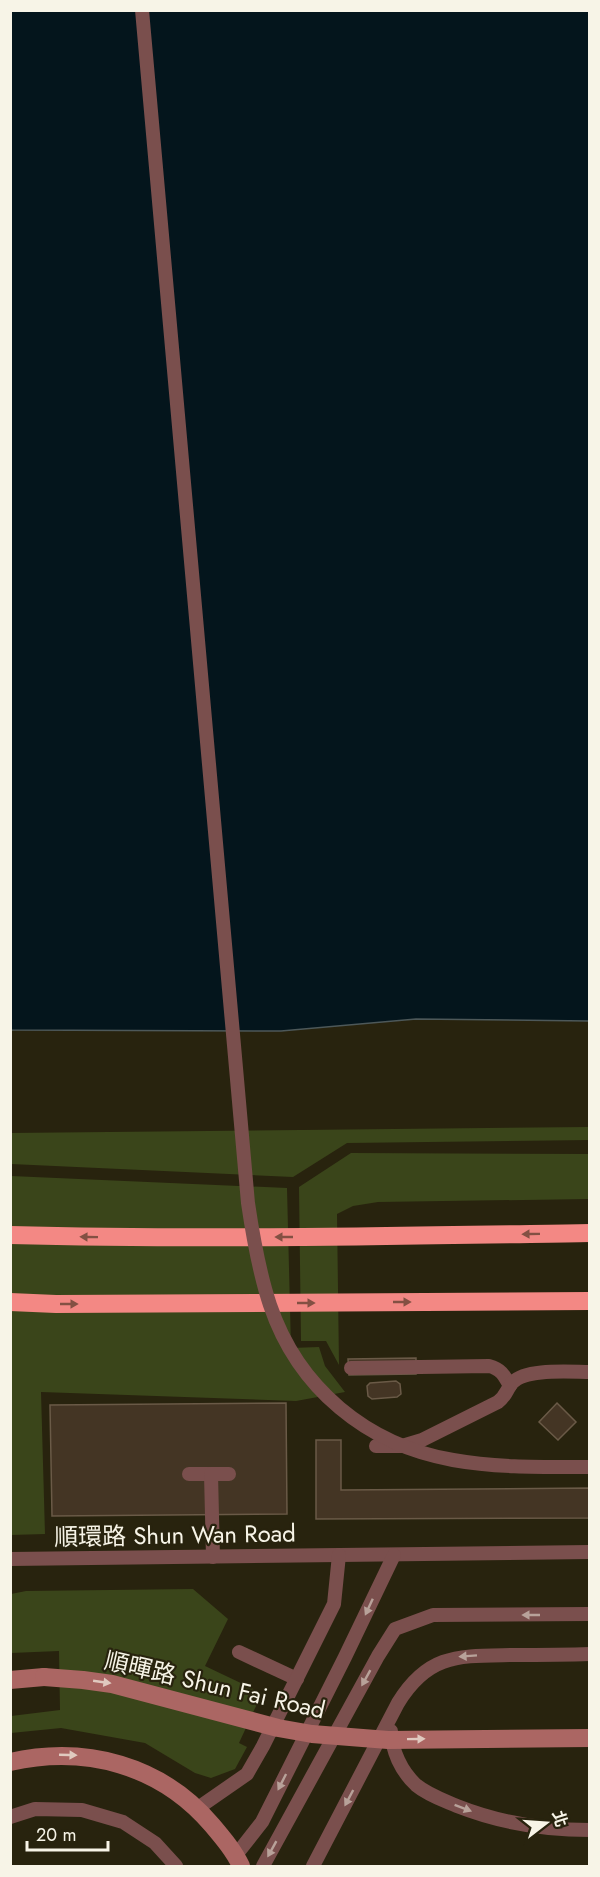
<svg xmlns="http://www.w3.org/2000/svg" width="600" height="1877" viewBox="0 0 600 1877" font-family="Jost,'Noto Sans TC',sans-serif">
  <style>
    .green { fill: #3a451a }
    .water { fill: #04151c; stroke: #4d5859; stroke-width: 1.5 }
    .building { fill: #443524; stroke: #6a5a47; stroke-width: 1.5 }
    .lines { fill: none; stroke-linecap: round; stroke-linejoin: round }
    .lane { stroke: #7a4f4d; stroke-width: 14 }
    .secondary { stroke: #ab6663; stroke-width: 18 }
    .highway { stroke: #f38884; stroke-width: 18 }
    .lane-bridge { stroke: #7a4f4d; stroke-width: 14 }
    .secondary-bridge { stroke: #ab6663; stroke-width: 18 }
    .oneway { fill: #835043 }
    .oneway2 { fill: #b8a29a }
    .oneway3 { fill: #e0c9bf }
    .labels { text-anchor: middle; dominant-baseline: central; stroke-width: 4.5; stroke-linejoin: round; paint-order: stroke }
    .street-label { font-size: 24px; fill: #f7f4e7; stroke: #28230e }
  </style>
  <rect width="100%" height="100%" fill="#28230e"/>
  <g class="green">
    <polygon points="589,1127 590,1140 347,1143 293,1177 11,1164 10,1133"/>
    <polygon points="351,1153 589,1154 589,1199 378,1202 353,1206 337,1214 339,1365 326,1341 301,1341 299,1187"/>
    <polygon points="11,1176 287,1188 291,1348 319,1347 325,1366 345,1392 296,1401 41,1392 45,1534 11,1535"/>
    <polygon points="193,1589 228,1619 205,1666 262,1693 239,1743 247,1747 235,1769 211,1778 195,1773 145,1743 61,1728 11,1733 11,1716 60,1710 59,1651 11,1653 11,1594 26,1591"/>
  </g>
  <polygon class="water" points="11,11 589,11 589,1021 416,1019 281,1031 11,1030"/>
  <g class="building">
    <polygon points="416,1358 416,1374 349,1375 348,1359"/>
    <polygon points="396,1381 400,1384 401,1394 397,1397 372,1399 368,1396 367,1386 370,1383"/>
    <polygon points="286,1403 287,1514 52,1516 50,1405"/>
    <polygon points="557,1403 576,1422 558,1440 539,1422"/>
    <polygon points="316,1440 341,1440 341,1490 590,1488 590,1518 316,1519"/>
  </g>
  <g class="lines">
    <g class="lane">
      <path d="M351,1368L489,1366C501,1369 504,1375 510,1386"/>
      <path d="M376,1446H402L422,1440L498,1402C507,1395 506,1390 512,1383C525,1368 570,1372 590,1372"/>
      <polyline points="189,1474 211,1474"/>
      <polyline points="213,1557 211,1474 229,1474"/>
      <polyline points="10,1559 590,1552"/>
      <polyline points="239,1652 297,1679"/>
      <path d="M391,1731C392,1751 401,1771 416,1785C428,1795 443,1800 457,1806C500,1823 544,1830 590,1830"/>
      <polyline points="198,1808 247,1774 263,1746 334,1604 339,1555"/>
      <polyline points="10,1817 35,1809 82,1810 123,1822 155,1843 176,1866"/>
      <polyline points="236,1855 262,1822 345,1657 394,1555"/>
      <polyline points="263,1866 378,1656 395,1629 433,1615 590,1614"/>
      <path d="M313,1866L398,1703C428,1654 458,1656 510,1655C537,1655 563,1655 590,1654"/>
    </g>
    <g class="secondary">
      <polyline points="10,1680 44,1677"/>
      <path d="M10,1762C86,1745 161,1765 212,1825C223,1838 234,1851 241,1866"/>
    </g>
    <g class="highway">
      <path d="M10,1235C204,1240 396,1236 590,1233"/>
      <polyline points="10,1302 56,1304 590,1301"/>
    </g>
    <path class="lane-bridge" d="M142,10L248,1203C253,1237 259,1272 270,1305C298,1388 367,1445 453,1460C498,1468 544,1467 590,1467"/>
    <polyline class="secondary-bridge" points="44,1677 83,1680 112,1684 278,1728 312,1734 388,1740 590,1738"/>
  </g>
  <defs><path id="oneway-solid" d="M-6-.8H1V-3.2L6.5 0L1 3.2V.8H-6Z" transform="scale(1.5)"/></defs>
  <g class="oneway">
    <use href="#oneway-solid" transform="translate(531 1234) rotate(179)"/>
    <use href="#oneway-solid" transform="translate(89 1237) rotate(-179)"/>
    <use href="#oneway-solid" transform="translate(284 1237) rotate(180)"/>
    <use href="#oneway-solid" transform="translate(402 1302)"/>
    <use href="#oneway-solid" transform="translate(306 1303)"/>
    <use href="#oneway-solid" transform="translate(69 1304)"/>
  </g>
  <g class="oneway2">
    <use href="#oneway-solid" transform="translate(369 1607) rotate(115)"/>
    <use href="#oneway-solid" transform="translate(531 1615) rotate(180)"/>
    <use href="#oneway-solid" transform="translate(468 1656) rotate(176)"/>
    <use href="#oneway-solid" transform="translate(366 1678) rotate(119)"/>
    <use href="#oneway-solid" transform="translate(282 1782) rotate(117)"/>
    <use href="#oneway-solid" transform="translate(349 1798) rotate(118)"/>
    <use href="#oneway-solid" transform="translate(463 1808) rotate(21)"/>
    <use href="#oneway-solid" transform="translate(272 1849) rotate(119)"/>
  </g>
  <g class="oneway3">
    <use href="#oneway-solid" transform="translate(102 1682) rotate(8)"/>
    <use href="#oneway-solid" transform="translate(416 1739) rotate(-1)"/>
    <use href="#oneway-solid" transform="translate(68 1755) rotate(2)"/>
  </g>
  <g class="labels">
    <g class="street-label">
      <text transform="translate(175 1535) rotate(-1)">順環路 Shun Wan Road</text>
      <text transform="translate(215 1685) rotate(13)">順暉路 Shun Fai Road</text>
    </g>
  </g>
  <rect width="600" height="1877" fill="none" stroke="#f7f4e7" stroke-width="24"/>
  <g transform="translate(546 1823) rotate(73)" stroke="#28230e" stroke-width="4.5" paint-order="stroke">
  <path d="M0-4.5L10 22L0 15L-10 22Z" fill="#f7f4e7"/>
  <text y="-9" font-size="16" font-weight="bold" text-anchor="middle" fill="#f7f4e7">北</text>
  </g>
  <path d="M27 1841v9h81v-9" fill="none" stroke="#f7f4e7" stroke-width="3"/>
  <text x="36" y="1841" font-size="18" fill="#f7f4e7" stroke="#28230e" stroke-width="4.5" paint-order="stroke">20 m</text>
</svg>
